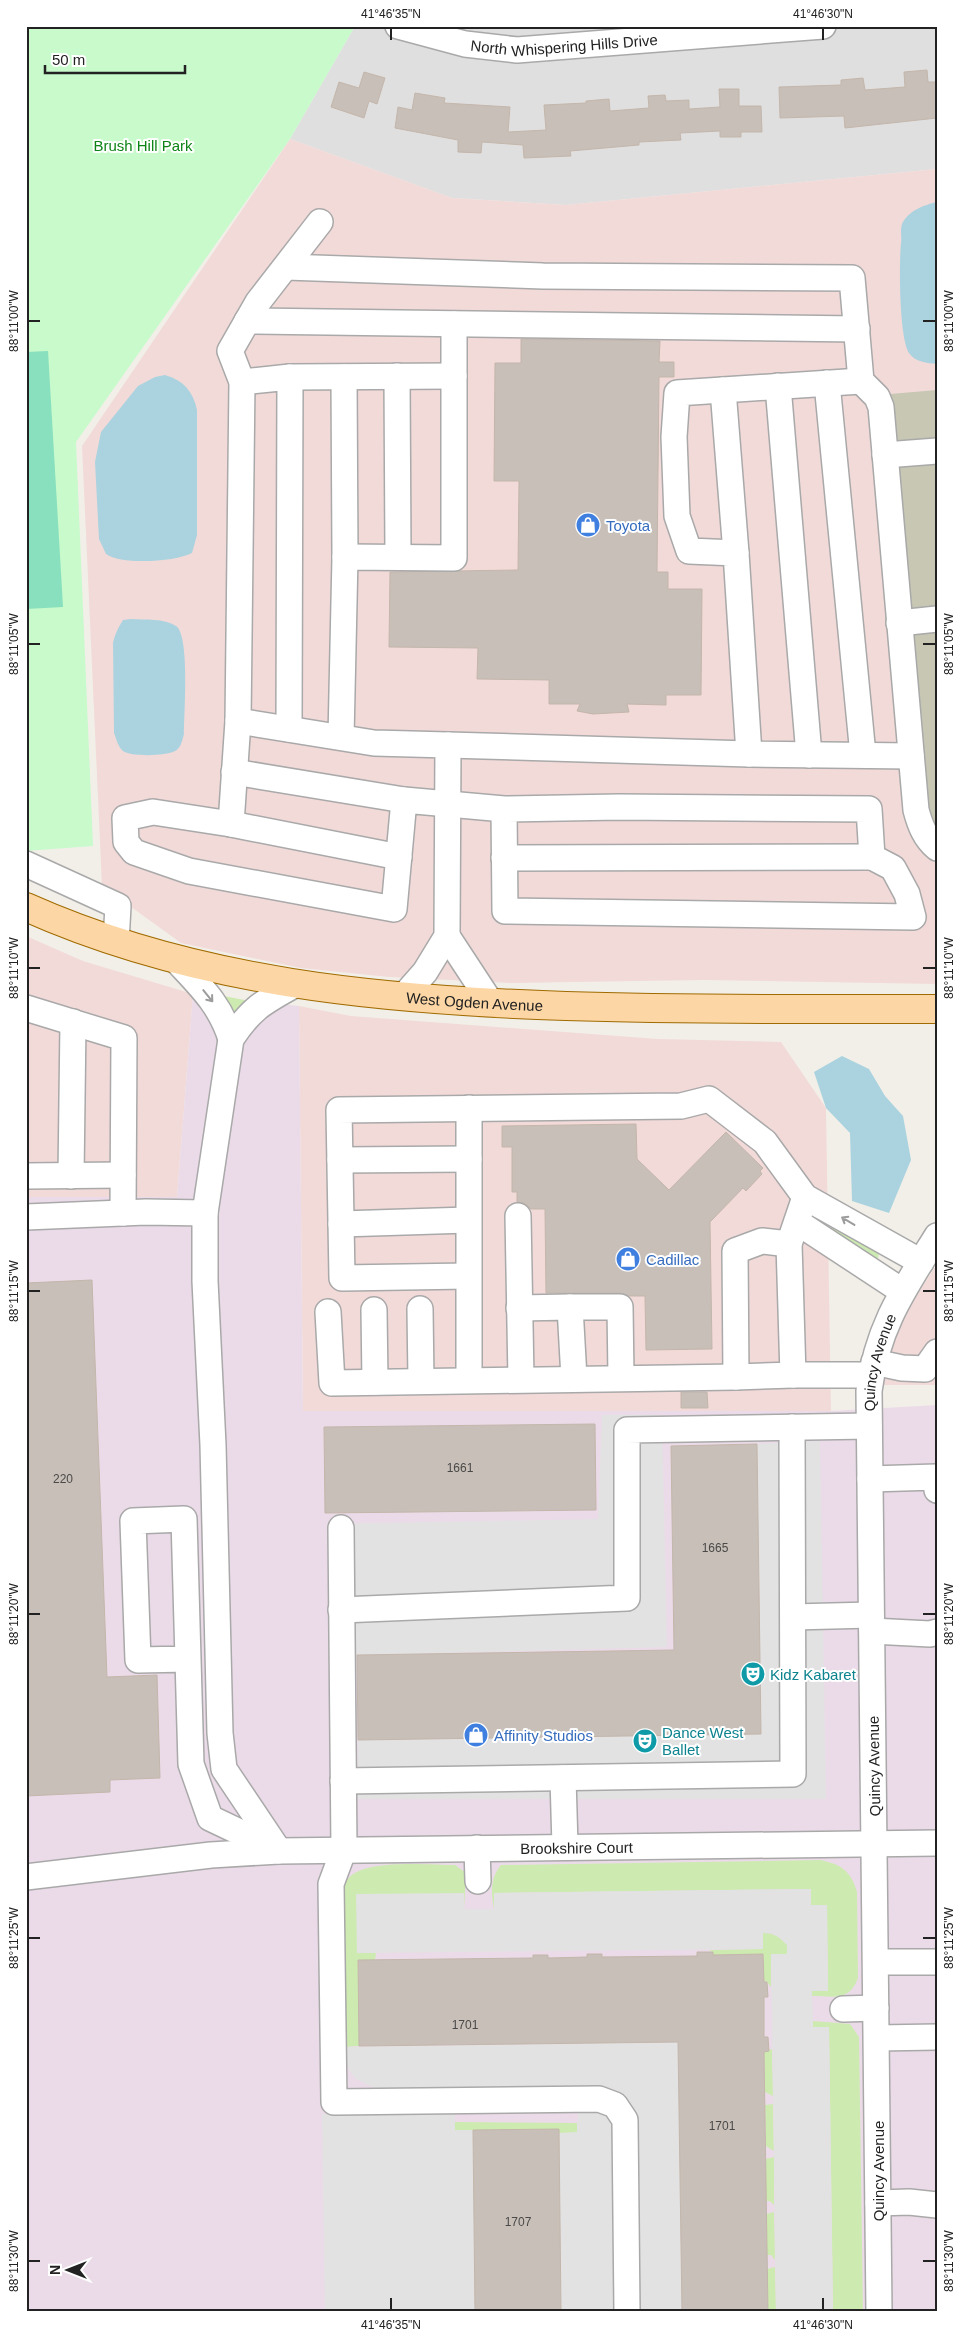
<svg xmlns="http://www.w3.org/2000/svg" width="963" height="2338" viewBox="0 0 963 2338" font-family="Helvetica,sans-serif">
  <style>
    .residential { fill: #e0dfdf }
    .commercial { fill: #f2dad9 }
    .industrial { fill: #ebdbe8 }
    .construction { fill: #c7c7b4 }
    .grass { fill: #cdebb0 }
    .park { fill: #c8facc }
    .pitch { fill: #88e0be }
    .parking { fill: #e2e2e2 }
    .water { fill: #aad3df }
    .building { fill: #c7bfb8; stroke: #c4b6ab }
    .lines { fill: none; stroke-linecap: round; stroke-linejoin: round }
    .minor-casing { stroke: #a9a9a9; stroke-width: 28 }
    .major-casing { stroke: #a06b00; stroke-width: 30 }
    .minor { stroke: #fff; stroke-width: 25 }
    .major { stroke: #fcd6a4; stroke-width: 28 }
    .oneway { stroke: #9c9c9c }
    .ticks { fill: none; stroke: #222; stroke-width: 2 }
    .labels { text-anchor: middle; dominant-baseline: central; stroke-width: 4; stroke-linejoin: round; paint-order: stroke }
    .number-label { font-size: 12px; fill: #4b4948 }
    .street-label { font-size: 15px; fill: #222; stroke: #fff }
    .park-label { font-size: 15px; fill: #0c8416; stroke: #fff }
    .shop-label { font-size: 15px; fill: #366cbe; stroke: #fff; text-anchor: start }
    .culture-label { font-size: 15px; fill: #0d838f; stroke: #fff; text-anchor: start }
    .neatline { fill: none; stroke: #222; stroke-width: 2 }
    .ticks-label { font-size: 12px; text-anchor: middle; fill: #222 }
  </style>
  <rect width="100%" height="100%" fill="#f2efe9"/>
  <polygon class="residential" points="355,26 937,26 937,169 566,205 452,198 290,139"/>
  <g class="commercial">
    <polygon points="290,139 452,198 566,205 937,169 937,984 704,980 511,983 389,977 301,968 181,943 102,886 82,446"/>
    <polygon points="26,936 83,961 193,994 177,1197 26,1197"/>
    <polygon points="299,1006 351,1016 658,1039 781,1042 826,1108 831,1411 303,1411"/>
    <polygon points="937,1264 937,1385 882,1385 893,1337 911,1304"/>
  </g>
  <polygon class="industrial" points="193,994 299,1006 303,1411 831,1411 937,1405 937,2312 26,2312 26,1197 177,1197"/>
  <polygon class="construction" points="937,390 937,825 927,816 890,394"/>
  <g class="grass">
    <polygon points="214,994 254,1002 233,1027"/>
    <polygon points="822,1219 879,1252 878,1259 873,1259 821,1226"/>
    <path d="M820,1860C841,1864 851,1871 857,1892L858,1978C849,2002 834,1996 812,1996V1991H828L827,1905H811V1889L494,1893V1909C491,1893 490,1878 501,1865Z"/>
    <path d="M455,1865L466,1873L464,1909V1893L357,1953H376L375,1960H358L359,2046L344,2047L343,1906C343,1896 343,1887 348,1879C363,1858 431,1865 455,1865Z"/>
    <path d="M763,1933C774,1933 780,1937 787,1945V1954L771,1955V1987L767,1982L713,1955V1952L709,1950L763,1949Z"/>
    <polygon points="813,2021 850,2024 859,2037 863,2312 833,2312 829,2027 813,2027"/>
    <polygon points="772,2049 773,2096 765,2092 764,2052"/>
    <polygon points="773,2104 774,2151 766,2146 765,2105"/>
    <polygon points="455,2122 577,2123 577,2133 559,2133 559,2130 455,2130"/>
    <polygon points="774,2157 774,2205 770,2201 766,2201 766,2159"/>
    <polygon points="774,2212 775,2260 771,2255 767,2255 767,2214"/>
    <polygon points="775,2267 776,2312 768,2310 767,2269"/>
  </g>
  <polygon class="park" points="26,26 355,26 290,139 76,442 93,846 26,851"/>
  <polygon class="pitch" points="48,351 63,607 26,609 26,352"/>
  <g class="parking">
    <polygon points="602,1415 662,1415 667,1647 331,1656 327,1524 598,1519"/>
    <polygon points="820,1441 826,1799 357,1799 358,1740 761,1734 757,1444"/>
    <polygon points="811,1889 811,1905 827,1905 828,1991 812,1991 813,2021 813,2027 829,2027 833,2312 776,2312 771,1954 787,1954 787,1945 780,1938 772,1933 763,1933 763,1949 357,1953 356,1894 464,1893 464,1909 494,1909 494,1893"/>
    <polygon points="678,2042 682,2312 637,2312 634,2116 630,2102 621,2093 608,2087 597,2086 379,2090 356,2079 349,2070 344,2047"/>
    <polygon points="602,2112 607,2115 611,2120 612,2128 614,2312 561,2312 559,2133 577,2132 578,2113"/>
    <polygon points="455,2113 455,2130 474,2130 476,2312 325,2312 322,2114"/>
  </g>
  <g class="water">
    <path d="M937,202V364C927,363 915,362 909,353C899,337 899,263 901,243C902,237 900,230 902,224C908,211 924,205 937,202Z"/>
    <path d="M165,375C183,380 193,391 197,410V535L192,553C175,562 121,565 106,554L99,539L95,462L101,432L138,386L155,377Z"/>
    <path d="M131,619C145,620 164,618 176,626C190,635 184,715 184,734C182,741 181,748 175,751C166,756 131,757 123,751C118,747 116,738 114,733L113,643C115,634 118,628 123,620Z"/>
    <polygon points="842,1056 869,1069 885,1096 903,1116 911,1160 889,1213 852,1201 850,1133 826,1108 814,1072"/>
  </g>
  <g class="building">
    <polygon points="927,70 928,82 937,82 937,118 845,128 844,116 780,118 779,87 841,85 841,80 863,78 865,90 905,87 904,72"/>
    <polygon points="364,72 385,78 377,104 369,101 364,118 331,107 339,82 359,88"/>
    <polygon points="719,89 739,89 739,106 761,106 762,132 741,132 741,137 720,137 720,131 680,133 681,140 639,142 639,145 570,151 571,156 524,158 523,145 482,142 481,153 458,152 458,140 395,128 398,107 412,110 415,93 445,98 444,103 510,107 508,132 546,130 544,105 586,103 586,101 609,99 610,111 649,108 648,96 665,95 666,101 689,100 689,109 720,107"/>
    <polygon points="521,339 660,341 659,362 674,362 674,377 659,377 657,572 668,572 668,589 702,589 701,695 666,695 666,705 627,704 629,712 593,714 577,711 580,704 549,704 549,680 477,679 478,648 389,647 390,572 518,570 519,481 494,481 495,363 521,363"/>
    <polygon points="636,1124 637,1159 669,1190 726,1132 763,1168 760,1171 762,1174 746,1191 743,1188 710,1222 712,1349 646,1350 645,1296 629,1296 620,1293 546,1293 545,1209 531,1209 524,1203 517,1202 517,1192 512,1192 512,1147 502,1147 502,1126"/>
    <polygon points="92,1280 107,1677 157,1675 160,1778 110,1780 110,1792 26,1796 26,1283"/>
    <polygon points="681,1392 707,1392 708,1408 681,1408"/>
    <polygon points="595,1424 596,1510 325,1513 324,1427"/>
    <polygon points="757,1444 761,1734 358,1740 357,1655 674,1650 671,1446"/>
    <polygon points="697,1952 713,1952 713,1955 763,1954 764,1982 767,1982 768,1997 764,1997 764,2037 768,2037 769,2051 764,2052 768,2312 682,2312 678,2042 359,2046 358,1960 533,1958 533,1955 548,1955 548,1958 587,1957 587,1954 602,1954 602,1957 697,1956"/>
    <polygon points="559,2129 561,2312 475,2312 473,2130"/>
  </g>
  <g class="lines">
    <defs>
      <g id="minor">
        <path id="s1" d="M398,26L465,44L517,50L823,26"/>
        <polyline points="320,222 258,302 230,351 242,382 238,721 374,743 448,745 447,936 425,972 403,997"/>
        <path d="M286,267L543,276L852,278L861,381L877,397L881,407L916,810C920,825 925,838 937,848"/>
        <polyline points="247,321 857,329"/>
        <polyline points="397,376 398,557"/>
        <polyline points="290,377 454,376"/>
        <polyline points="344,377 345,557"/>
        <polyline points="861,381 677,393 674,437 677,516 689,551 736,553 749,754 911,756"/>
        <polyline points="242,382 290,377 289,729"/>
        <polyline points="827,383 863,755"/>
        <polyline points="778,386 809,755"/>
        <polyline points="723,390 736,553"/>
        <polyline points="885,455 937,451"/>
        <polyline points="899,623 937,619"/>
        <polyline points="238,721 231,824 153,812 125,818 126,842 134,852 189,871 394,909 404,800 504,809 505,911 913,917 907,894 893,868 872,857 869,809 619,807 504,809"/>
        <polyline points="341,737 345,557 454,558 454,324"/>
        <polyline points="448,745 749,754"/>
        <polyline points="234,772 404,800"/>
        <polyline points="231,824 399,857"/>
        <polyline points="504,858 872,857"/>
        <polyline points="26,864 118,906 116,942"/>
        <polyline points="447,936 491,1003"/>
        <path d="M176,960C200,986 220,1004 231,1039"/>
        <polyline points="26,1008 124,1038 123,1213"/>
        <polyline points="469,1108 469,1380"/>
        <polyline points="340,1160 469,1159"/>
        <polyline points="26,1176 123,1175"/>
        <polyline points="71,1176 73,1022"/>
        <polyline points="805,1197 789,1244 793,1375 871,1375"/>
        <polyline points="518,1216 521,1379"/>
        <polyline points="26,1217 146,1212 205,1213"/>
        <polyline points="797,1222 902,1291"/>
        <polyline points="341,1224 468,1220"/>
        <polyline points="789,1244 762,1241 735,1251 736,1377 793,1375"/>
        <polyline points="468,1276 342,1278 339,1110 681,1106 709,1099 765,1142 805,1197 921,1262"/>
        <polyline points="570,1307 620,1307 621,1377"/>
        <polyline points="519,1308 570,1307 574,1378"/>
        <polyline points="420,1309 421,1381"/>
        <polyline points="374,1310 375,1382"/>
        <polyline points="328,1312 332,1383 736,1377"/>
        <polyline points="874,1362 902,1368 925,1369 937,1352"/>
        <polyline points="870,1479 936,1477 937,1490"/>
        <polyline points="341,1528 344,1849 331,1884 334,2102 599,2099 615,2105 625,2120 627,2312"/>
        <polyline points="341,1610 627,1598 627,1430 869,1426"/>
        <polyline points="793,1617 871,1615"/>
        <polyline points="872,1631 930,1634 937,1632"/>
        <polyline points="188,1659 138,1660 133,1521 184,1519 191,1764 210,1818 277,1850"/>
        <polyline points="563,1778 565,1846"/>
        <polyline points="343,1781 793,1774 792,1427"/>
        <polyline points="477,1848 478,1881"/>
        <path d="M279,1851L224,1769L220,1733L213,1445L205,1281V1213L231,1039C252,1007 264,1002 296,984"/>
        <path id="s2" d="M26,1877L211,1855L279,1851L937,1843"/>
        <polyline points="876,1962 937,1962"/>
        <polyline points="843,2009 876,2008"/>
        <polyline points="877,2038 937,2037"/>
        <polyline points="878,2203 909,2202 937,2205"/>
        <path id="s3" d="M879,2312L869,1391C877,1327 904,1289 937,1236"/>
      </g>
      <g id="major">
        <path id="s4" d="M26,907C196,983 382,1000 566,1006C689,1010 813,1009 937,1009"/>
      </g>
    </defs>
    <use href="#minor" class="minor-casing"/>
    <use href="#major" class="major-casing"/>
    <use href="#minor" class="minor"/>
    <use href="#major" class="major"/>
  </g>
  <defs><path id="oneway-shaft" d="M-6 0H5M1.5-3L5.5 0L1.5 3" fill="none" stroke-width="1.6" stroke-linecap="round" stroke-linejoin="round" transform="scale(1.25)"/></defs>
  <g class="oneway">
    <use href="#oneway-shaft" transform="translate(208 996) rotate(51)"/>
    <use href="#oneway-shaft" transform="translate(848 1221) rotate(-149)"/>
  </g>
  <path class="ticks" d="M391,28V40M823,28V40M28,321H40M923,321H936M28,644H40M923,644H936M28,968H40M923,968H936M28,1291H40M923,1291H936M28,1614H40M923,1614H936M28,1938H40M923,1938H936M28,2261H40M923,2261H936M391,2298V2310M823,2298V2310"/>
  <defs>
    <symbol id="shop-disc" viewBox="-11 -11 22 22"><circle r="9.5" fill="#3f7fe0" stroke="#fff"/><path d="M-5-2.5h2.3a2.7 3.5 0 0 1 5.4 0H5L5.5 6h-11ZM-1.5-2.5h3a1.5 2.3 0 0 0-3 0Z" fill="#fff"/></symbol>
    <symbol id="theatre-disc" viewBox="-11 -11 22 22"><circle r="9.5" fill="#0f9aa8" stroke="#fff"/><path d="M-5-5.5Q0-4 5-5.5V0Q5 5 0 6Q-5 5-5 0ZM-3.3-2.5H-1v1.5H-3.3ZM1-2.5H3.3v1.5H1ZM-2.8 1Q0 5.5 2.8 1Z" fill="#fff"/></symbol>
  </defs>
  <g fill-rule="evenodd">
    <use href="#shop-disc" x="574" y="511" width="28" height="28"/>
    <use href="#shop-disc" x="614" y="1245" width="28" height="28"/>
    <use href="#theatre-disc" x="739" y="1660" width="28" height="28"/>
    <use href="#shop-disc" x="462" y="1721" width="28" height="28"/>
    <use href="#theatre-disc" x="631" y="1727" width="28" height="28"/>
  </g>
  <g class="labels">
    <g class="number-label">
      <text x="460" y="1468">1661</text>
      <text x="63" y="1479">220</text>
      <text x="715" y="1548">1665</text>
      <text x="465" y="2025">1701</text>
      <text x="722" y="2126">1701</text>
      <text x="518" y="2222">1707</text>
    </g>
    <g class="street-label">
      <text stroke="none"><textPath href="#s1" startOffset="169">North Whispering Hills Drive</textPath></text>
      <text stroke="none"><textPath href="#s4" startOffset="461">West Ogden Avenue</textPath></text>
      <text stroke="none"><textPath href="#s3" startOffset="951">Quincy Avenue</textPath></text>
      <text transform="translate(874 1766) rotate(-91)">Quincy Avenue</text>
      <text stroke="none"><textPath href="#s2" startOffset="552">Brookshire Court</textPath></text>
      <text transform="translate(878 2171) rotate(-90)">Quincy Avenue</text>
    </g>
    <g class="park-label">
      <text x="143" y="145">Brush Hill Park</text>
    </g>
    <g class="shop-label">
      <text x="606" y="525">Toyota</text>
      <text x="646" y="1259">Cadillac</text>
      <text x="494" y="1735">Affinity Studios</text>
    </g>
    <g class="culture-label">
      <text x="770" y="1674">Kidz Kabaret</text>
      <text x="662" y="1732">Dance West<tspan x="662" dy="17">Ballet</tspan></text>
    </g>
  </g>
  <rect width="963" height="2338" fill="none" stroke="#ffffff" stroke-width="55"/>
  <g transform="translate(68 2270) rotate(270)" stroke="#ffffff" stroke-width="4" paint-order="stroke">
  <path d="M0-4L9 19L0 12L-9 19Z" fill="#222222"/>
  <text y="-8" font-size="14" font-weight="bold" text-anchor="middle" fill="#222222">N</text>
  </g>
  <path d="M45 65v8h140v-8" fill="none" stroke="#222222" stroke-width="2.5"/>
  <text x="52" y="65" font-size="15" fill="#222222" stroke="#ffffff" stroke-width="4" paint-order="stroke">50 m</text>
  <rect x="28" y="28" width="908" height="2282" class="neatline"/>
  <g class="ticks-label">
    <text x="391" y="18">41°46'35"N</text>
    <text x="823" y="18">41°46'30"N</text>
    <text transform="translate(949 321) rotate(-90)" y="4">88°11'00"W</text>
    <text transform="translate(14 321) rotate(-90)" y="4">88°11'00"W</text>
    <text transform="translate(949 644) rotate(-90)" y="4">88°11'05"W</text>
    <text transform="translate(14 644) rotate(-90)" y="4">88°11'05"W</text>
    <text transform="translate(949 968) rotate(-90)" y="4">88°11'10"W</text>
    <text transform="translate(14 968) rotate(-90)" y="4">88°11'10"W</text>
    <text transform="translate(14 1291) rotate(-90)" y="4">88°11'15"W</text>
    <text transform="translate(949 1291) rotate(-90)" y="4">88°11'15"W</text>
    <text transform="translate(14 1614) rotate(-90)" y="4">88°11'20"W</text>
    <text transform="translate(949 1614) rotate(-90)" y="4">88°11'20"W</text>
    <text transform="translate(14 1938) rotate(-90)" y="4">88°11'25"W</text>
    <text transform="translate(949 1938) rotate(-90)" y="4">88°11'25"W</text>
    <text transform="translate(14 2261) rotate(-90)" y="4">88°11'30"W</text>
    <text transform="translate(949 2261) rotate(-90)" y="4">88°11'30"W</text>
    <text x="391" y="2329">41°46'35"N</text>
    <text x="823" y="2329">41°46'30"N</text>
  </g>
</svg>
